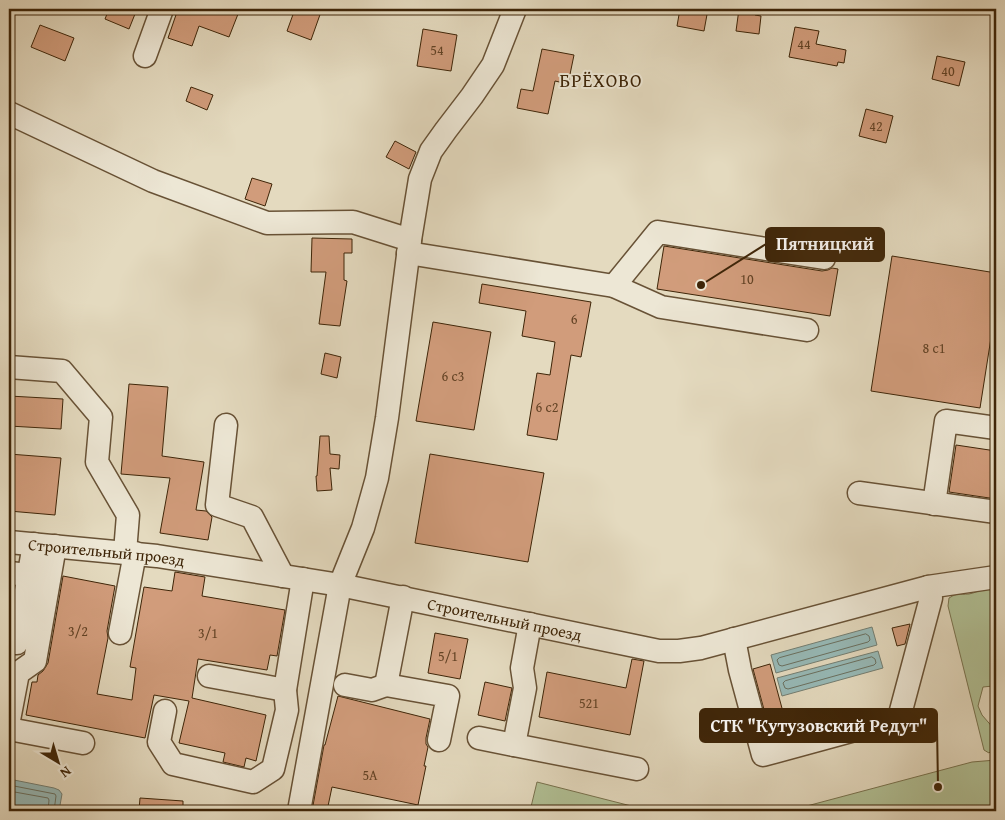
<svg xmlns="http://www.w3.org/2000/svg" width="1005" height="820" viewBox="0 0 1005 820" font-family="'Gentium Book Plus',serif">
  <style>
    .green { fill: #b1c095; stroke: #78724e }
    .water { fill: #97bab8; stroke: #737e72 }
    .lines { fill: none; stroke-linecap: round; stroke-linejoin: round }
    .shore { stroke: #6a7060; stroke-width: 1 }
    .building { fill: #d19c7b; stroke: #3e2508 }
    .minor-casing { stroke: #685236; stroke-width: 25 }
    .minor { stroke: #ede7d5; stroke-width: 22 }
    .labels { text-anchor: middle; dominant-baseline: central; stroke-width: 4; stroke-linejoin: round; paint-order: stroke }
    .number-label { font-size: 14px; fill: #634325 }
    .street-label { font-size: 16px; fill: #3e2508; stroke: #ede7d5 }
    .quarter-label { font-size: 19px; letter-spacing: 1px; fill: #3e2508; stroke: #ede7d5 }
    .leader { fill: none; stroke: #3e2508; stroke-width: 2 }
    .callout-dot { fill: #3e2508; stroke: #ede7d5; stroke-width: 2 }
    .callout { fill: #3e2508; stroke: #3e2508; stroke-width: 2 }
    .callout-label { font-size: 18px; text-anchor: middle; font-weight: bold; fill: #fff }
  </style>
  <rect width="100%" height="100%" fill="#e4dabf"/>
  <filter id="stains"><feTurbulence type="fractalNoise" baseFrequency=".004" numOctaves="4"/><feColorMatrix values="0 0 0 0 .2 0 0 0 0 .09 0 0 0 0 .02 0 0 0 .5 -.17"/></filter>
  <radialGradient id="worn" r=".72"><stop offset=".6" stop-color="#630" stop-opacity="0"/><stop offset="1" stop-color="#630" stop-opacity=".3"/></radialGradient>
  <g class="green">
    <path d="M985,588H996V657L993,660C994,671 999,676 993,686L983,687L978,706L982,715L995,730V740L993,749L989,753L984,750L948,606L949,598C959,592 958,595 969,594C975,593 980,590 985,588Z"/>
    <polygon points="996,760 996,811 788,811 972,762"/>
    <polygon points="537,782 651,811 530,811"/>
  </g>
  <g class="water">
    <polygon points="872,627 877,645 776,673 771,655"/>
    <polygon points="878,651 883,668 782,696 777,678"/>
    <polygon points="9,779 54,788 59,790 62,794 59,811 9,811"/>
  </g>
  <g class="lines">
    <g class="shore">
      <polygon points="866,634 869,636 870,640 868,642 782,666 779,665 777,660 779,658"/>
      <polygon points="872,657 875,659 876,663 874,665 788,689 785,688 783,683 785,681"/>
      <polyline points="9,785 55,794 56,796 54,811"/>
      <polyline points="9,791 48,798 49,800 48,811"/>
    </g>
  </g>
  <g class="building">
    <polygon points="109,9 137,9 129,29 105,19"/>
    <polygon points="178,9 240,9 229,37 199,26 192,46 168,38"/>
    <polygon points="295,9 322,9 311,40 287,31"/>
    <polygon points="680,9 708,9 704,31 677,26"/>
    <polygon points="739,9 756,9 755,15 761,16 759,34 736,31"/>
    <polygon points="40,25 74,38 65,61 31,47"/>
    <polygon points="795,27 819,31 816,44 846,50 844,63 838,62 837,66 789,57"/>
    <polygon points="423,29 457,35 451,71 417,66"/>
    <polygon points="542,49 574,55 568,84 555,81 548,114 517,108 521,89 533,91"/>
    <polygon points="937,56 965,62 959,86 932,79"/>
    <polygon points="191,87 213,95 207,110 186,101"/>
    <polygon points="866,109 893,116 886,143 859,136"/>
    <polygon points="395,141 416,152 409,169 386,157"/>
    <polygon points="252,178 272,184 265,206 245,199"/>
    <polygon points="312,238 352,239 352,253 344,253 344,280 347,281 340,326 319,324 326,272 311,272"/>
    <polygon points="664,246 822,271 828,270 832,268 838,269 830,316 657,289"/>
    <polygon points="892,256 996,273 996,306 980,408 871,391"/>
    <polygon points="482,284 591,302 581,357 571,355 557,440 527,435 537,373 550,375 555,342 522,336 526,311 479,303"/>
    <polygon points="433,322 491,332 474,430 416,421"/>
    <polygon points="325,353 341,357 337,378 321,374"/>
    <polygon points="129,384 168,387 162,456 204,462 196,510 206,511 212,517 208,540 160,533 170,478 121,474"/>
    <polygon points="9,396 63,399 61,429 9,426"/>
    <polygon points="320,436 329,436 330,454 340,455 339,469 330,468 332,490 317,491 316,476 317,476"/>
    <polygon points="956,445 996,451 996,499 949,492"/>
    <polygon points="9,454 61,458 55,515 9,511"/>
    <polygon points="430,454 544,473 528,562 415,543"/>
    <polygon points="175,572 205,577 202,596 285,610 277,656 270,655 267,670 198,659 192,698 266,715 256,761 246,758 244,767 223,762 225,753 179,743 189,701 154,695 145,738 26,715 32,682 37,682 38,675 43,671 48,663 63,576 115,586 107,631 108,638 97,694 132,700 136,668 130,667 144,587 172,591"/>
    <polygon points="910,624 905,644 897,646 892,628"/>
    <polygon points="435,633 468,639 460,679 428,673"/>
    <polygon points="632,659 644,661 630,735 539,717 547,672 626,688"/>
    <polygon points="770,664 789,734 772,739 753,669"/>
    <polygon points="485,682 512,688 505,721 478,715"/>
    <polygon points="338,696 430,719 426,738 426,744 428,747 424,766 426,766 418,805 332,787 327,811 312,811 324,745 325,745"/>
    <polygon points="140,798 183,801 183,811 139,811"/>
  </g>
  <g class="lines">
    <defs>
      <g id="minor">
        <polyline points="145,56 162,9"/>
        <polyline points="9,113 153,181 267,223 353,222 410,240"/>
        <polyline points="408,253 614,286 661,307 807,330"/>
        <polyline points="614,286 658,232 824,258"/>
        <polyline points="9,367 62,371 101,417 97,462 128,515 125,552"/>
        <polyline points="226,425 217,505 252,517 283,576"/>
        <polyline points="859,493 996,512"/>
        <polyline points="934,504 946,421 996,428"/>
        <path id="s1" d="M9,542L157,556L340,585L659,651H679L701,648L928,587L996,577"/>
        <polyline points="9,573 29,575"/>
        <polyline points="403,597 386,685 448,696 439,740"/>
        <polyline points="530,624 522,668 525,688 514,745 637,769"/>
        <polyline points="120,633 135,553"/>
        <polyline points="734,639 740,670 763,755 899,718 931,598 928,587"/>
        <polyline points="9,643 17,643 34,544"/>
        <polyline points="209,676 285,690"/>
        <polyline points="345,685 372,690 386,685"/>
        <polyline points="165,711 159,742 173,764 253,782 273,769 287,710 285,690 303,579"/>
        <polyline points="9,720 18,673 35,661 55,546"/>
        <polyline points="9,729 83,743"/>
        <polyline points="479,738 514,745"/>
        <polyline points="299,811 340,585 363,528 377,478 387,418 410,240 420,179 431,151 446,130 472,96 493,65 515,9"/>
      </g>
    </defs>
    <use href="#minor" class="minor-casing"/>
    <use href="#minor" class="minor"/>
  </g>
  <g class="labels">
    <g class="number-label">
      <text x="804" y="44">44</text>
      <text x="437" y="50">54</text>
      <text x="948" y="71">40</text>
      <text x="876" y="126">42</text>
      <text x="747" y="279">10</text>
      <text x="574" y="319">6</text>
      <text x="934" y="348">8 с1</text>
      <text x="453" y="376">6 с3</text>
      <text x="547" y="407">6 с2</text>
      <text x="78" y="631">3/2</text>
      <text x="208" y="633">3/1</text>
      <text x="448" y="656">5/1</text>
      <text x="589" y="703">521</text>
      <text x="370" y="775">5А</text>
    </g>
    <g class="street-label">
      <text stroke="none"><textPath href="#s1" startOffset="98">Строительный проезд</textPath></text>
      <text stroke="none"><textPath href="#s1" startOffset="502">Строительный проезд</textPath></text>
    </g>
    <g class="quarter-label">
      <text x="601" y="80">БРЁХОВО</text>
    </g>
  </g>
  <path class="leader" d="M701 285L766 244M938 787L937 726"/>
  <g class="callout-dot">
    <circle cx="701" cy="285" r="5"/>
    <circle cx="938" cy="787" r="5"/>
  </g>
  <g class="callout">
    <rect x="766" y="228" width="118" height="33" rx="5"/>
    <rect x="700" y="709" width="237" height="33" rx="5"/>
  </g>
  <g class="callout-label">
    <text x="825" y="250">Пятницкий</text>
    <text x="819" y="732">СТК "Кутузовский Редут"</text>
  </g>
  <rect width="1005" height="820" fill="none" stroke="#e4dabf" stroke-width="30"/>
  <rect x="10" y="10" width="985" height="800" fill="none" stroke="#3e2508" stroke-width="2.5"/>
  <rect x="15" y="15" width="975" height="790" fill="none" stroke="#3e2508"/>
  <g transform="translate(58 762) rotate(142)" stroke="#ede7d5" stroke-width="4" paint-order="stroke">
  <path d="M0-4L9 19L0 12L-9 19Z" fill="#3e2508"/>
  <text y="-8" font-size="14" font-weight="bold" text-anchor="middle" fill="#3e2508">N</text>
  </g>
  <rect width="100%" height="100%" filter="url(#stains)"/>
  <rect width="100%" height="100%" fill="url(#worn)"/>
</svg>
